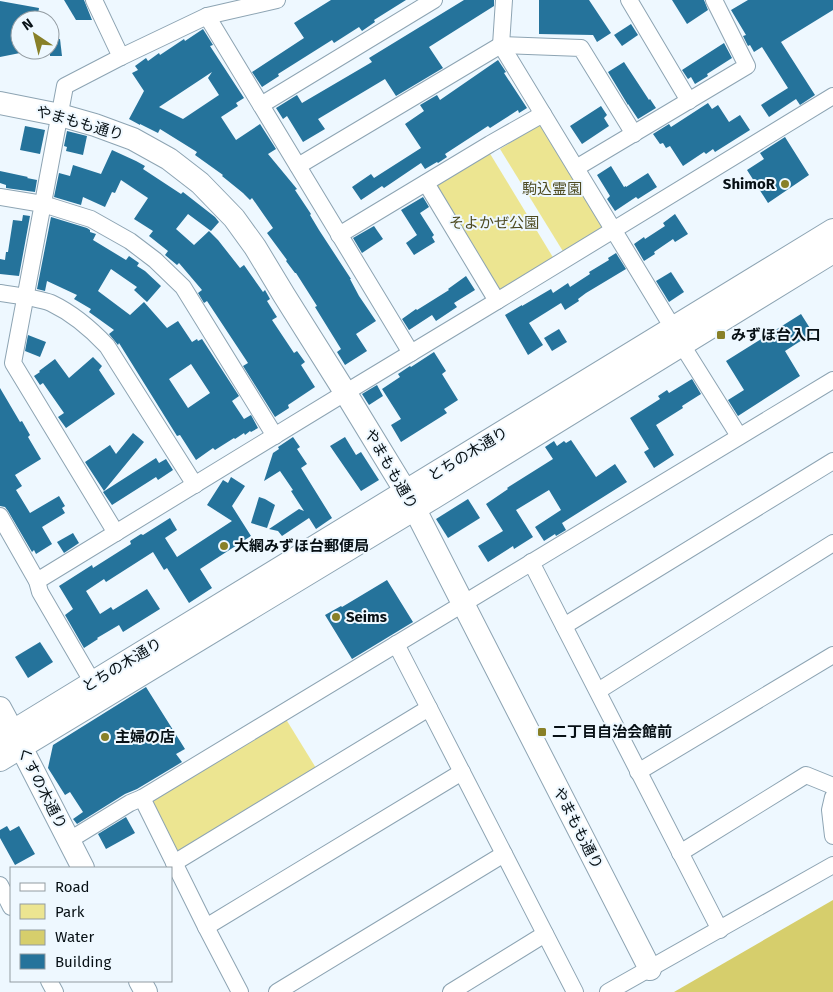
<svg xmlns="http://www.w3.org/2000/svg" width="833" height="992" viewBox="0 0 833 992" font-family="'Fira Sans','Noto Sans JP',sans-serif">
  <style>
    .green { fill: #ece591 }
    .water { fill: #d6ce6c }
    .building { fill: #25739b; fill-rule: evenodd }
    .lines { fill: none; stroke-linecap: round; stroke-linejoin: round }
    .street-casing { stroke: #8da4b3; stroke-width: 18 }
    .secondary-casing { stroke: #8da4b3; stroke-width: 24 }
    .street { stroke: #fff; stroke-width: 16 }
    .secondary { stroke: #fff; stroke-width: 22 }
    .poi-dot { fill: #888028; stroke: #eef8ff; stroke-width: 2 }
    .labels { text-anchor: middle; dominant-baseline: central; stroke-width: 4; stroke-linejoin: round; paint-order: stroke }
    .street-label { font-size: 15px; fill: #071015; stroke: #eef8ff }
    .poi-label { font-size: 15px; font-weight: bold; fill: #071015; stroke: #eef8ff; text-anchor: start }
    .park-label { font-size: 15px; fill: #4d4a20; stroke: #eef8ff }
  </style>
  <rect width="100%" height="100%" fill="#eef8ff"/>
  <g class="green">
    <polygon points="541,124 604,228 564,253 500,149"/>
    <polygon points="489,152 554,259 499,293 434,186"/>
    <polygon points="284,716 316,768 177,853 149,798"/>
  </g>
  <polygon class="water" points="833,900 833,992 674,992"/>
  <g class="building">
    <polygon points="64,0 84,0 92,20 76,20"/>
    <polygon points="331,0 406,0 374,20 375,22 362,31 359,27 334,43 332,40 278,74 279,76 262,87 252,72 304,38 294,23"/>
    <polygon points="464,0 494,0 494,6 429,47 443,68 396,96 385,79 318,119 325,129 303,142 287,116 283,119 276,108 297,95 302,103 372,62 369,58"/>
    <polygon points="539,0 589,0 611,33 597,42 593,35 539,34"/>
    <polygon points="672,0 704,0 708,10 687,24"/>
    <polygon points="748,0 833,0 833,10 781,42 815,95 800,105 796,99 769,117 761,105 788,88 762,47 754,52 750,45 748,46 743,36 746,35 731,10"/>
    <polygon points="0,1 39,8 37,20 20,20 20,53 0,57"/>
    <polygon points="631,24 638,35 622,46 614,35"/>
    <path d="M203,29L213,45L210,46L244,98L236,103L238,106L221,117L236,140L260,124L276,149L268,154L297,189L295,190L311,214L310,215L319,230L351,279H350L359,296L376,321L356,334L367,351L345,365L337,352L341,349L315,307L317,306L296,273H295L286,261L287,260L267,233L273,228L252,198L250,200L243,193L222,176L223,175L195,155L197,152L160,129L158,133L140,124V125L129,119L144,91L132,73L138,70L135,66L146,58L148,61L159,53L160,55L184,39L185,41ZM212,72L208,78L219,95L183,119L159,107Z"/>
    <polygon points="60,39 62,56 50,56 50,40"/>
    <polygon points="724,43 732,58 707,74 708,76 695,84 691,77 688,79 682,70"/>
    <polygon points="498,60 506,72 504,73 527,108 519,113 518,110 490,128 488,126 445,154 447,157 438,163 437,162 425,169 421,163 384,188 382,186 361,200 352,187 371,174 374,178 421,148 405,124 424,111 420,105 437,95 440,100"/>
    <polygon points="624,62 649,100 650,99 656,108 638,119 628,104 628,105 608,72"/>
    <polygon points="708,103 712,109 718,105 729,122 740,115 750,130 715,152 713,149 706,154 704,152 683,166 670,146 666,148 663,143 660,144 653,134 669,124 671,127"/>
    <polygon points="601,106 607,115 604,118 609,126 582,144 570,126"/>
    <polygon points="25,126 45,130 40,154 20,150"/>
    <polygon points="67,131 87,136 83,155 66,151 67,147 64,146"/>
    <polygon points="785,137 809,175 768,203 747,170 764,159 760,153"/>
    <polygon points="112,150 136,161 145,166 143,169 181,194 183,192 215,217 219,222 211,231 188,214 176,229 194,245 209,231 218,240 240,268 244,265 263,292 265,290 270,299 267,301 277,317 272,320 294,353 297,351 305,362 301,365 315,387 288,405 289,408 275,417 243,366 248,363 207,301 204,303 198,293 202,290 179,263 177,265 165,255 168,251 149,236 153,231 134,219 148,198 121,180 115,193 112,192 105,207 83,197 81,205 54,197 59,173 70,176 73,165 101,174"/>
    <polygon points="611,166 624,187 626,186 626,187 648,173 657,187 638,199 636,197 615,211 607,199 610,196 597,175"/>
    <polygon points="0,171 28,177 27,178 37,180 35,192 6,188 6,185 0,183"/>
    <polygon points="423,197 429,207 420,213 434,235 432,237 435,242 414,255 406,243 417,235 401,210"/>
    <polygon points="675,214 688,234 675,242 673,239 654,252 655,254 644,261 634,244 644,237 645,239 665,226 663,223"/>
    <polygon points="23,215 30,216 19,276 0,274 0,259 5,260 6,252 8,252 13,220 22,221"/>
    <path d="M51,217L87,228L90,230V232L96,234L93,240L126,260L129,256L139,263L137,266L145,271L161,286L147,302L134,290L137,287L111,269L98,291L130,315L144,302L167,328L178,321L192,342L197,339L198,341L202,339L239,396L232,401L244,419L251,415L258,428L251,432L250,431L245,435L244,433L235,439L234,438L215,450L213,448L196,460L180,435L177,436L119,343L118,345L109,334L114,330L89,312L91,309L74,299L77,295L47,281L45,291L37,289ZM191,364L210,393L188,408L169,379Z"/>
    <polygon points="374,226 383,239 362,253 353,238"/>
    <polygon points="616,253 626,269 586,293 578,299 579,301 565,310 561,303 529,323 543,345 528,355 505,315 522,305 522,306 551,289 553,293 568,283 570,287 590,274 589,272 609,260 608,258"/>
    <polygon points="671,272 684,292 669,302 656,281"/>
    <polygon points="466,276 475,290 454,303 457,307 436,321 432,315 409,330 402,319 416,309 417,310 449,290 448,289"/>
    <polygon points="801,314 813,333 785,351 800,376 738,416 728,400 744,390 726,361"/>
    <polygon points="559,329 567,342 552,351 544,338"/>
    <polygon points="28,335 46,342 40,357 25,351"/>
    <polygon points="434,352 446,371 442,374 458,400 444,409 447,413 401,442 391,425 401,419 382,389 400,377 398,374 410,366 411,367"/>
    <polygon points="93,357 102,366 99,370 115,394 66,428 58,417 64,413 43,383 40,385 34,376 40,372 39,371 55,359 69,378"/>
    <polygon points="692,379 701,394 682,406 683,408 656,425 674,455 654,468 644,452 649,449 630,418 660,399 658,396 667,390 669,393"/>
    <polygon points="377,385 383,396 369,405 362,394"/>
    <polygon points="0,388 20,422 22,421 30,435 28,437 41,459 15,475 22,486 16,490 30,513 59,496 65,506 62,508 65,513 42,527 52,544 36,554 34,550 32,552 8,511 5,507 0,506"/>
    <polygon points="133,433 144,442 104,491 85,462 110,445 116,454"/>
    <polygon points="293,437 300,447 297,449 307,464 301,468 332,518 316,529 309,518 282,536 278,531 269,529 299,509 304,511 291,491 293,490 280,471 264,481 273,453 279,449 278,447"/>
    <polygon points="345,437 356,455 361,452 379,480 361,491 330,446"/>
    <polygon points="571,440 596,477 615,464 627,482 562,523 566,530 556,536 555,534 544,541 535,527 561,510 549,490 516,510 533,537 514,549 513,546 488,562 478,546 503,531 486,504 508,489 507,488 553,459 545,447 554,441 557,446 564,441 566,443"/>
    <polygon points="156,458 159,463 166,459 173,470 158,480 156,477 112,505 103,492"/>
    <polygon points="231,477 245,486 232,506 251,536 200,569 212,588 189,603 167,568 164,570 153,552 106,582 104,579 86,591 100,614 111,607 113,610 147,589 160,609 123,632 119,625 97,638 98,639 84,648 65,615 73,609 59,586 92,565 93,568 131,544 130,541 141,534 143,535 170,518 177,530 165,538 177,557 232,521 207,505 223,480 228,483"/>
    <polygon points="259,497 265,499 275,505 267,528 251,523"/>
    <polygon points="468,499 480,518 448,538 436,519"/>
    <polygon points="73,533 79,543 64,553 57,542"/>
    <polygon points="387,580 413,622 352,659 325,615 341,606 342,607"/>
    <polygon points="40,642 53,662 28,678 15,657"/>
    <polygon points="146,687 185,749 176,754 182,762 137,789 125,794 77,824 73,819 83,812 70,792 65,795 48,768 53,745"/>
    <polygon points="126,817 135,833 106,849 98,834"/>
    <polygon points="7,826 10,831 19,826 35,854 15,865 0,838 0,830"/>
  </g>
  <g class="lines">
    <defs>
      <g id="street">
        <polyline points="94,0 121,57"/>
        <polyline points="504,0 501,45 673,328"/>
        <polyline points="629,0 689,101"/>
        <polyline points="207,16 411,353"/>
        <polyline points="261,105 434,0"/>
        <polyline points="298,166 501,45 581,48 634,134"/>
        <polyline points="576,168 747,66 714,0"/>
        <polyline points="426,183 497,301"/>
        <polyline points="0,197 43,204 91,219 130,241 155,260 183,287 275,436"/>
        <polyline points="339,235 490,144 543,114"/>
        <path d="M0,293C14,295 38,298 51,303C72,313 92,330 107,346L195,485"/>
        <polyline points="682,345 739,436"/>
        <polyline points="0,516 37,581 40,592 93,683"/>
        <polyline points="116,533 13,363 65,86 121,57 207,16 277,0"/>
        <polyline points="531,562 720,930"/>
        <polyline points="37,581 353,388 497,301 833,96"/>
        <polyline points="564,626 833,461"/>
        <polyline points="396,644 429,708 575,992"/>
        <polyline points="598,691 833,543"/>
        <polyline points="638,772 833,655"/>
        <polyline points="833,797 830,810 833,836"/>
        <polyline points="142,798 206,927 240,992"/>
        <polyline points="68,841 130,803 142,798 833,380"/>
        <polyline points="680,853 806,775 833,786"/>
        <polyline points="174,863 429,708"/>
        <polyline points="0,885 11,907"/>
        <polyline points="206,927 462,772"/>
        <polyline points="49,981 55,992"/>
        <polyline points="277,992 504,854"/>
        <polyline points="451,992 545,934"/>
        <polyline points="608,992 833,865"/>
      </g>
      <g id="secondary">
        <polyline points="0,103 60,115 95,125 133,139 169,159 200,183 234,218 255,247 284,295 345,392 406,492 650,969"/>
        <polyline points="0,708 21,747 83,868"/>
        <polyline points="0,739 833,230"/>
        <polyline points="0,760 433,498 833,252"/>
        <polyline points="140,981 146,992"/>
      </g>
    </defs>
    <use href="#street" class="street-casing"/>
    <use href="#secondary" class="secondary-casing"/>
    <use href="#street" class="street"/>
    <use href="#secondary" class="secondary"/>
  </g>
  <g class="poi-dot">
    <circle cx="785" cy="184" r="5"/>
    <rect x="716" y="330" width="10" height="10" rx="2.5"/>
    <circle cx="224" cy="546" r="5"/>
    <circle cx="336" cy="617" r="5"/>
    <rect x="537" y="727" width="10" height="10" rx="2.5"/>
    <circle cx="105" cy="737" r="5"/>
  </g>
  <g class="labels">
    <g class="street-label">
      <text transform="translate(80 123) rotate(16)">やまもも通り</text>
      <text transform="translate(468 454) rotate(-31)">とちの木通り</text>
      <text transform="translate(391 469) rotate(60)">やまもも通り</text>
      <text transform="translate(122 665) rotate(-31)">とちの木通り</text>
      <text transform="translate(42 788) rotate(63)">くすの木通り</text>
      <text transform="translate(578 828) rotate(63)">やまもも通り</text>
    </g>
    <g class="poi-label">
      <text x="775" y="184" text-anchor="end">ShimoR</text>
      <text x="731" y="335">みずほ台入口</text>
      <text x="234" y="546">大網みずほ台郵便局</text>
      <text x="346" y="617">Seims</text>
      <text x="552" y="732">二丁目自治会館前</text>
      <text x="115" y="737">主婦の店</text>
    </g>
    <g class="park-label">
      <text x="552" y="189">駒込霊園</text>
      <text x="494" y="223">そよかぜ公園</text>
    </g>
  </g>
  <rect x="10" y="867" width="162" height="115" fill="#eef8ff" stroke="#929ba1"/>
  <rect x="20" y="883" width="25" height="8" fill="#ffffff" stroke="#929ba1"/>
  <text x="55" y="892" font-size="15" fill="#071015">Road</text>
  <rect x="20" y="904" width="25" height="15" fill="#ece591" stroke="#929ba1"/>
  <text x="55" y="917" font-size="15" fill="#071015">Park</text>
  <rect x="20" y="930" width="25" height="15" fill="#d6ce6c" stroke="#929ba1"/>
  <text x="55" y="942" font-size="15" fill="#071015">Water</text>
  <rect x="20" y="954" width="25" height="15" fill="#25739b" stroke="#929ba1"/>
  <text x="55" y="967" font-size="15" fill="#071015">Building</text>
  <g transform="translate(35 35) rotate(325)"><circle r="24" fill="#eef8ff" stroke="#929ba1"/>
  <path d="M0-4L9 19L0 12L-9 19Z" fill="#888028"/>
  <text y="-8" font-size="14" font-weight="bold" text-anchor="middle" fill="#071015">N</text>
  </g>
</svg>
